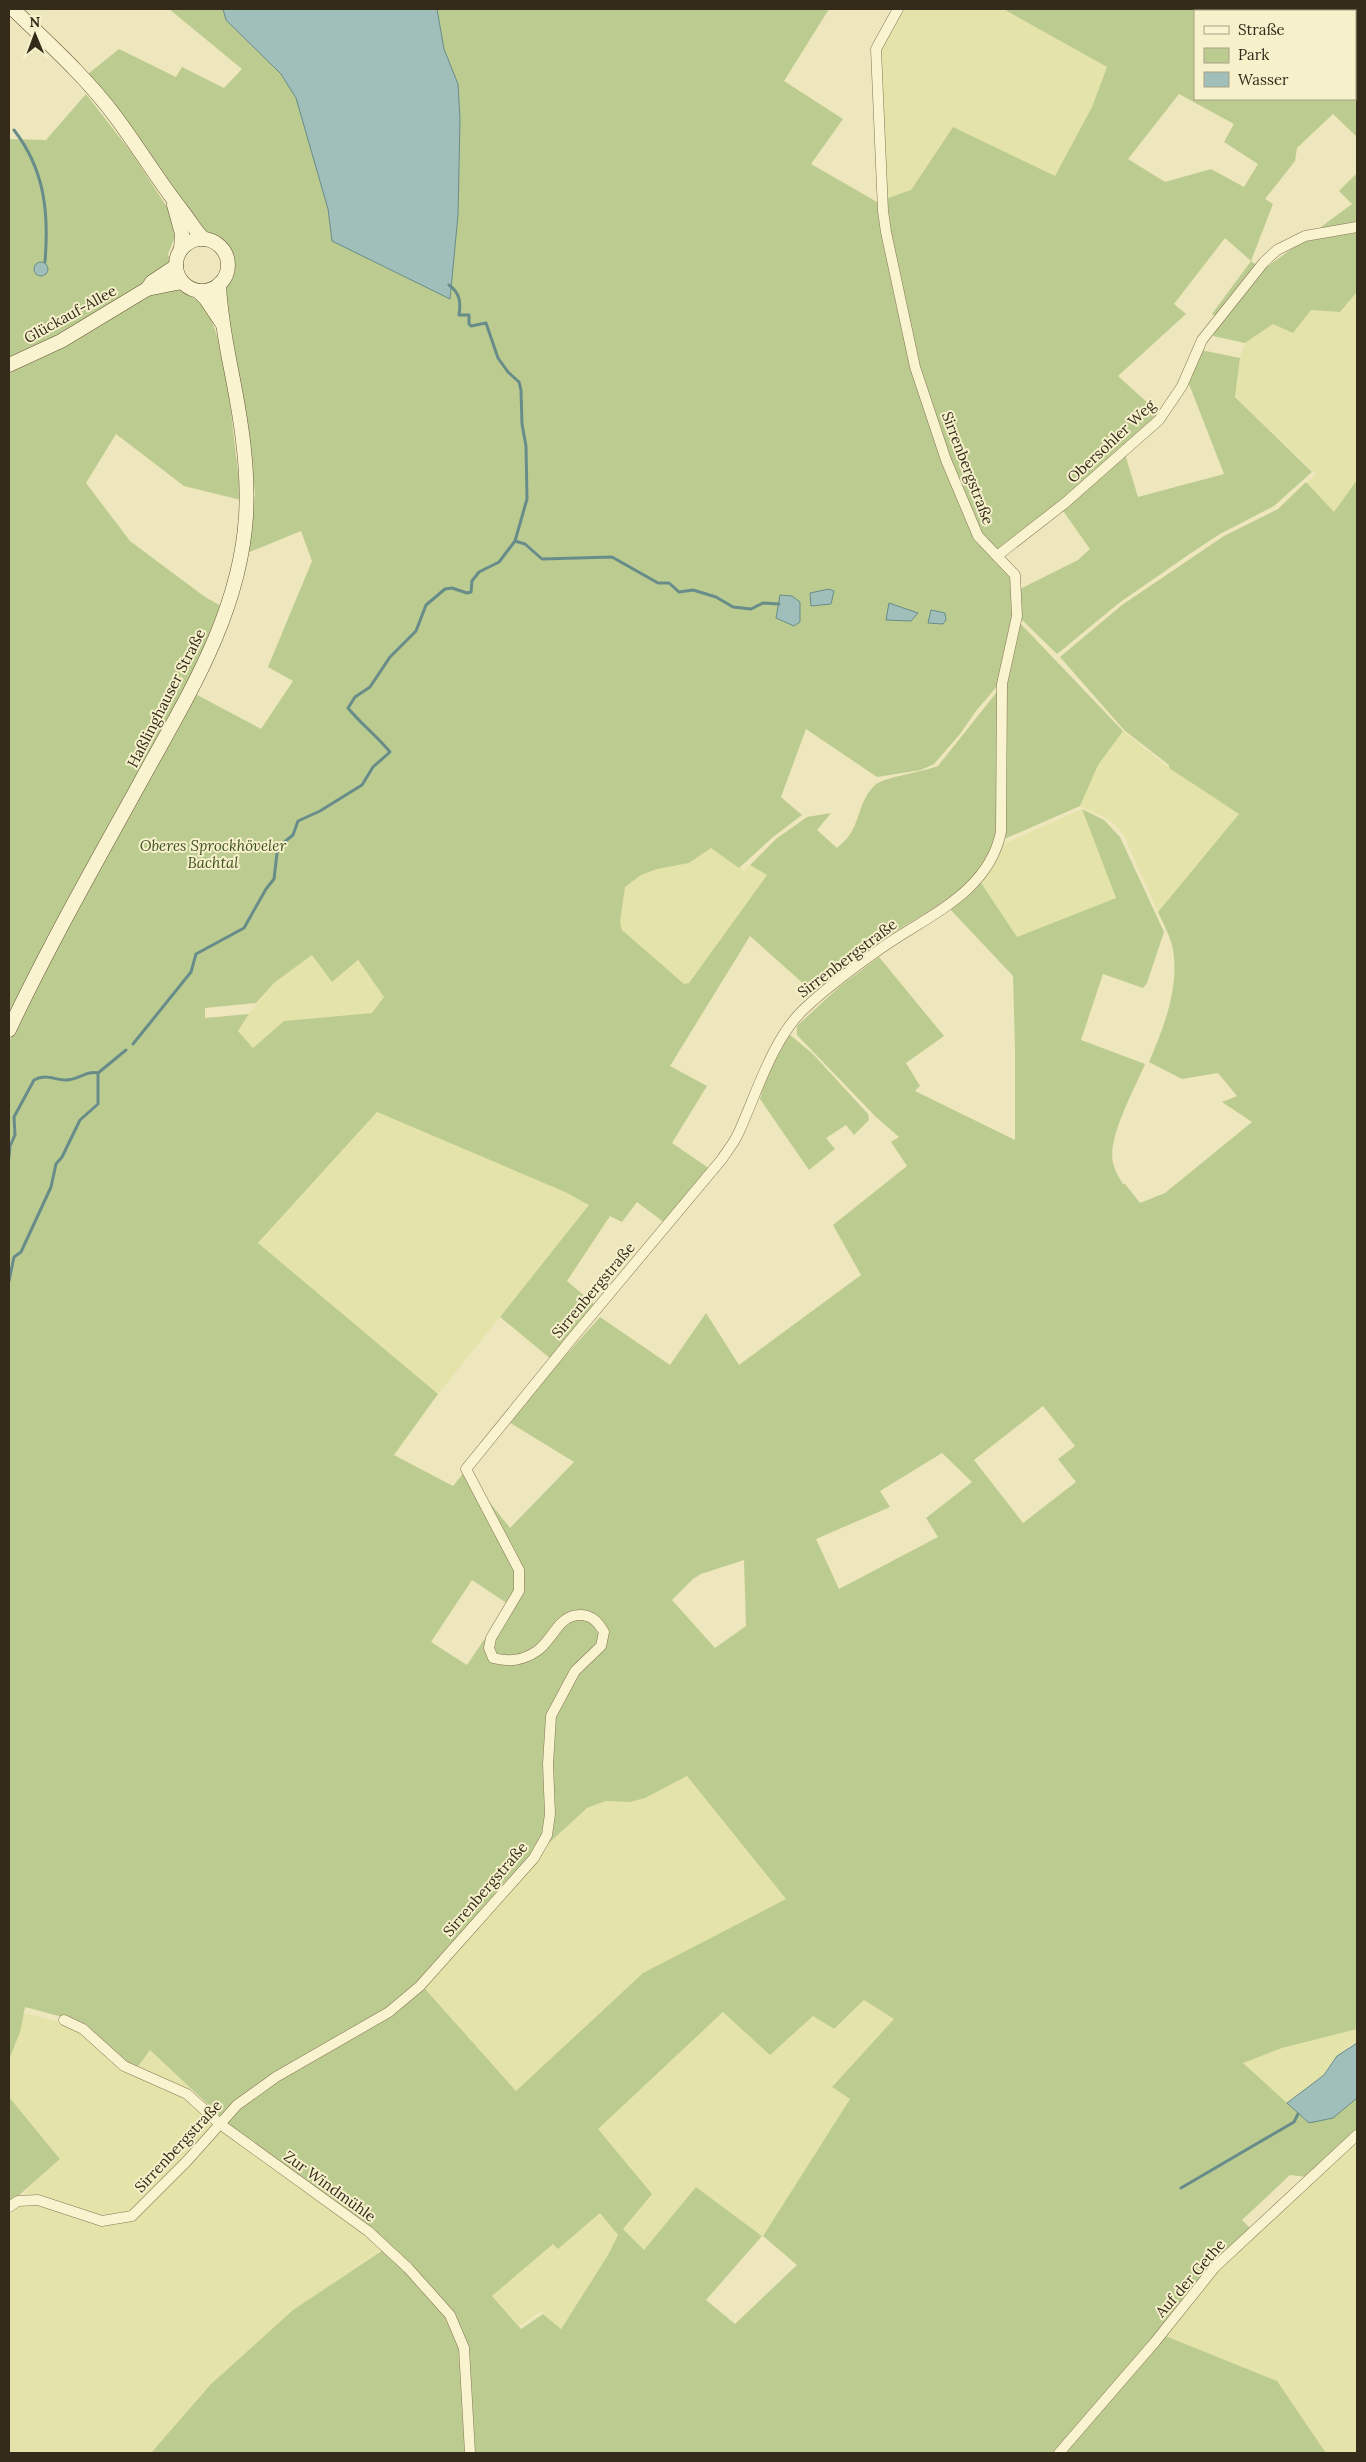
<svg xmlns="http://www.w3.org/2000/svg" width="1366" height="2462" viewBox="0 0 1366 2462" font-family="Lora,serif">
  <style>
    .farmland { fill: #e4e3a9 }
    .green { fill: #bccc90; fill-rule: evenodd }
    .water { fill: #a0bfba; stroke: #688c89 }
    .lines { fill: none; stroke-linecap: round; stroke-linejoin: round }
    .stream { stroke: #688c89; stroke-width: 3 }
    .minor-casing { stroke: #867655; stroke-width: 11 }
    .secondary-casing { stroke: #675739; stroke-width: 15 }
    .minor { stroke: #f9f3cf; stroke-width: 10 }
    .secondary { stroke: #f9f3cf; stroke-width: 14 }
    .labels { text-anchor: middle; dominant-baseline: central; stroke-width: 4; stroke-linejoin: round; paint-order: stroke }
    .street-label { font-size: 15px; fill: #352b1b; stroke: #f6f0cb }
    .park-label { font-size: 15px; font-style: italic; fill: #3e5121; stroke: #f6f0cb }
  </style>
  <rect width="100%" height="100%" fill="#eee6bc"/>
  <g class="farmland">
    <polygon points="904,9 1002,9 1107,67 1092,107 1055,177 953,128 911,190 885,200 880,47"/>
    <polygon points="1357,293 1357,480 1334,512 1306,483 1316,474 1235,396 1240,358 1245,343 1273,324 1311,310 1340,312"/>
    <polygon points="1123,731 1169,768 1239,814 1158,912 1124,835 1116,825 1106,818 1080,806 1098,765"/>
    <polygon points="1082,809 1116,898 1017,937 981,883 1002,845"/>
    <polygon points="711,847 744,871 750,865 767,875 689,983 684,985 622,930 620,922 625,887 641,875 657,869 689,863"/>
    <polygon points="312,955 357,960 384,997 372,1013 284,1021 253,1048 238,1031 249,1014 274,983"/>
    <polygon points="377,1112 565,1192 590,1205 438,1394 258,1244"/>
    <polygon points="687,1776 786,1900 643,1973 516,2091 423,1986 546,1850 549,1843 587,1808 606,1801 630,1802 645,1798"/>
    <polygon points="864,2000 894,2019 832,2087 850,2099 763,2236 696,2187 644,2250 623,2229 652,2194 597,2129 723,2012 813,2015 834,2030"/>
    <polygon points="23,2013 77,2027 134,2072 150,2050 191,2088 182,2096 221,2129 384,2248 293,2310 211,2384 151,2453 9,2453 9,2210 16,2206 31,2185 61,2159 9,2097 9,2060 20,2032"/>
    <polygon points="1357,2029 1357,2043 1351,2044 1337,2056 1324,2075 1287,2103 1242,2062 1282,2048"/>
    <polygon points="1357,2135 1357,2453 1326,2453 1277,2381 1163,2335 1217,2269"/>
    <polygon points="600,2213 618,2235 608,2255 560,2329 541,2311 519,2326 492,2296 553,2243 558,2249"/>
  </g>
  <g class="green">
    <path d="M169,9H829L784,81L843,119L811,164L877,202L911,190L953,127L1055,176L1092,107L1107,67L1003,9H1357V137L1333,114L1297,148L1295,161L1265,199L1273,204L1251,261L1263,270L1352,204L1339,191L1357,173V292L1340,312L1311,310L1293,333L1273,324L1245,343L1213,336L1221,319L1212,314L1251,261L1225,238L1174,304L1186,314L1118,376L1160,414L1112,454L1111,462L997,554L976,538L1014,577L1015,614L999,684L976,711L960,734L934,764L921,770L877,777L806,729L781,797L802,815L773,837L739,868L711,848L689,863L657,869L641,875L625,887L620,922L622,930L684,984L689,983L767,875L750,865L776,839L807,817L831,813L817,830L837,848C841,844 845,841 848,837C860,822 859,800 875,785C884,777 923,772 938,766L1000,688L998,836C978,892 929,908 884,939C860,955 837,975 814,993L750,936L670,1066L707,1086L672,1143L710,1169L665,1223L637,1202L622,1222L610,1216L567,1281L594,1304L551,1359L500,1317L589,1205L565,1192L377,1112L258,1243L438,1394L394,1455L453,1486L465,1471L510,1528L574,1462L507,1421L600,1317L670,1365L706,1313L739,1365L861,1275L833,1225L907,1166L891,1142L899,1137L875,1116L797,1035V1026L839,987L879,957L944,1036L906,1063L920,1086L915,1091L1015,1140V1048L1013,976L950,909L981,883L1017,937L1116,898L1082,809L1104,820L1120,837L1164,932L1147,983L1143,988L1103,974L1081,1040L1145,1064C1135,1088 1107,1138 1113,1163C1115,1171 1119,1178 1123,1184H1125L1140,1203L1165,1193L1252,1122L1222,1102L1237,1096L1218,1073L1182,1079L1149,1062C1164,1027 1181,984 1172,945C1169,934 1163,923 1158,912L1239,814L1169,768V765L1124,730L1060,657L1122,605L1224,536L1278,509L1306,482L1334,512L1357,480V2029L1282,2048L1243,2063L1309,2123L1333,2117L1357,2098V2131L1307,2177L1290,2175L1242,2220L1251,2229L1053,2453H473L464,2443L465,2453H151L211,2384L293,2310L386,2248L234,2129L150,2050L137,2068L126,2064L81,2022L25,2007L20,2032L9,2060V1042L17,1020L9,1019V139L46,140L86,94L131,152L169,210L175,225L174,239L168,254L181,290L207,307L218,339L227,376L241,500L184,486L116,434L86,483L130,541L205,597L223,607L186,689L261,729L293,681L268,667L312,561L301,531L247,553L255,494L248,429L223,295L234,268V258L231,249L224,240L204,231L152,157L88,74L119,49L176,77L182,67L224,88L242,69ZM1195,11H1355V99H1195ZM1179,94L1234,124L1224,142L1258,164L1244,187L1211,169L1165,182L1128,159ZM312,955L332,982L358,960L384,997L372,1013L284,1021L253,1048L238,1031L249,1014L205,1018V1008L256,1003L274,983ZM1043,1406L1075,1446L1058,1459L1076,1482L1023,1523L974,1460ZM942,1453L972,1482L926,1518L938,1537L839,1589L816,1539L890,1507L880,1491ZM744,1560L746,1626L715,1648L672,1600L693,1579L701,1574ZM472,1580L508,1604L467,1665L431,1642ZM687,1776L786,1899L643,1973L516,2091L419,1982L503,1884L531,1858L541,1839L547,1814L552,1830L549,1843L587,1808L606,1801L630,1802L645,1798ZM864,2000L894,2019L832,2087L850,2099L763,2236L797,2265L735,2324L706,2300L762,2236L696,2187L644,2250L623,2229L652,2194L598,2129L723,2012L770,2055L813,2016L834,2029ZM600,2213L618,2235L608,2255L561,2329L543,2314L521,2329L492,2296L553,2244L558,2249Z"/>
    <polygon points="1201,350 1240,358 1235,397 1312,472 1274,506 1220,534 1191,553 1119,603 1057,654 1019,617 1018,590 1078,560 1090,549 1061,508 1125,454 1138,497 1224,474 1187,379"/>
    <polygon points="1018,621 1123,731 1098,765 1080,806 1002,840 1005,684"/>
    <polygon points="789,1034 813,1054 868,1114 869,1120 854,1135 846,1125 826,1138 835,1149 809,1170 760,1099 765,1080"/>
    <polygon points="9,2097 60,2159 9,2204"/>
    <polygon points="1163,2335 1277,2381 1326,2453 1063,2453"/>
  </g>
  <g class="water">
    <polygon points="223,9 437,9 444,49 458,84 460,119 458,215 450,299 332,241 328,209 296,98 281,74 226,20"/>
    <circle cx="41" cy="269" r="7"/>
    <polygon points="829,589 834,591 831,604 811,606 810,593"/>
    <polygon points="780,595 792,596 800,602 800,622 794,626 776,618"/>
    <polygon points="889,603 918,613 911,621 886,620"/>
    <polygon points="931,610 945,613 946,620 943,624 928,623"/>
    <polygon points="1357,2043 1357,2098 1333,2118 1309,2123 1287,2103 1324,2075 1337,2056"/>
  </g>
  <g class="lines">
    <g class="stream">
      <path d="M14,130C45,170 49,213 45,262"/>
      <polyline points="515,541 525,544 542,559 612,557 658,583 669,583 679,592 693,590 716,597 733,607 751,609 763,603 779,604"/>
      <path d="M133,1044L191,972L196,954L244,928L266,889L274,879L277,853L282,844L293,835L298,821L320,811L362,785L373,767L390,752C377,736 361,724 348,708L355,697L370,687L390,657L416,631L426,605L445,589L452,588L467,593L471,592L472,581L479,572L499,562L515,541L527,499L526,446L522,424L521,390L519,382L508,372L498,358L486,323L471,326L469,324V315H459C461,302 460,293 449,285"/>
      <path d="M9,1158L10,1146L15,1135L14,1117L34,1080C46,1073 54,1080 66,1080C78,1080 87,1070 98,1073"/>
      <polyline points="9,1281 14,1257 21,1252 51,1187 56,1164 62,1157 80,1120 98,1104 98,1073 126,1050"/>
      <polyline points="1181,2188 1294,2122 1298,2114"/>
    </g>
    <defs>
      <g id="minor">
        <polyline points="997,556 1065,503 1159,420 1182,386 1202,340 1264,262 1277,250 1305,236 1357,227"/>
        <polyline points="64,2020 83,2029 124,2066 187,2094 220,2124 368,2231 408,2268 450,2315 464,2348 470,2453"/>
        <path d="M9,2207L18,2201L38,2200L102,2221L132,2216L187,2161L237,2105L276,2077L389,2012L420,1986L534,1858L547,1835L550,1814L548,1764L551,1716L575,1671L601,1646L604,1632C598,1622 592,1615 580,1615C558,1615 553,1640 537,1651C522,1661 509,1662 493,1658L489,1648L491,1638L519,1591V1570L466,1469L574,1336L722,1159C727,1151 734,1143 738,1134C756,1095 772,1040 803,1010C826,988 853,968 880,949C926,916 988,894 1001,832L1002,684L1017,616L1015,575L978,536L946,460L915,367L886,232L883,211L876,49L898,9"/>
        <polyline points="1059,2453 1155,2342 1215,2267 1357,2135"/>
      </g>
      <g id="secondary">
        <path d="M13,9C48,43 86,77 115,116C139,148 159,182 183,212C191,222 195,231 204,239"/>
        <polyline points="174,205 182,234 181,249"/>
        <circle cx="202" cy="265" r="26"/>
        <polyline points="147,289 182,282"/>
        <polyline points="198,291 206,299 222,323"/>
        <polyline points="9,365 61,341 147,289 152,282 176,266"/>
        <path d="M9,1030C49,945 96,863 141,781C187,697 240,614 246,516C249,465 240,414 230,364C225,338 220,311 219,284"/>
      </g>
    </defs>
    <use href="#minor" class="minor-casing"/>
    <use href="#secondary" class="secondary-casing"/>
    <use href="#minor" class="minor"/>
    <use href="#secondary" class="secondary"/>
  </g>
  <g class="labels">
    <g class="street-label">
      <text transform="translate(70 314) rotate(-29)">Glückauf-Allee</text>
      <text transform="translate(1111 441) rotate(-43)">Obersohler Weg</text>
      <text transform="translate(968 468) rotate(69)">Sirrenbergstraße</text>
      <text transform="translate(166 698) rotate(-63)">Haßlinghauser Straße</text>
      <text transform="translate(847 958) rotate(-37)">Sirrenbergstraße</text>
      <text transform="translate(593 1290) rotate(-50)">Sirrenbergstraße</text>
      <text transform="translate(485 1889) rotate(-49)">Sirrenbergstraße</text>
      <text transform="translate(178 2146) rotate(-47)">Sirrenbergstraße</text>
      <text transform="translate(330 2186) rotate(36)">Zur Windmühle</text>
      <text transform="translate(1190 2278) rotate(-49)">Auf der Gethe</text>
    </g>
    <g class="park-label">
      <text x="213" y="845">Oberes Sprockhöveler<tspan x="213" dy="17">Bachtal</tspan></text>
    </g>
  </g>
  <rect width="1366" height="2462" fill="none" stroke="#352b1b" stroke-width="20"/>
  <rect x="1194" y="10" width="162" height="90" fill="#f6f0cb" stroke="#a9a185"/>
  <rect x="1204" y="26" width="25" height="8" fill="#f9f3cf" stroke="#a9a185"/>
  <text x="1238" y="35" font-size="15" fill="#352b1b">Straße</text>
  <rect x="1204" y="48" width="25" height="15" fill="#bccc90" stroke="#a9a185"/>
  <text x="1238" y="60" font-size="15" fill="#352b1b">Park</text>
  <rect x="1204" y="72" width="25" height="15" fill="#a0bfba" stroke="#a9a185"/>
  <text x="1238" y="85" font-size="15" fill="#352b1b">Wasser</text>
  <g transform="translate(35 35) rotate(359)" stroke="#f6f0cb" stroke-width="4" paint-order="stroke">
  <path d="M0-4L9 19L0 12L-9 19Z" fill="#352b1b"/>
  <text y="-8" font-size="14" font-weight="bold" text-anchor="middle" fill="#352b1b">N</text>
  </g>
</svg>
